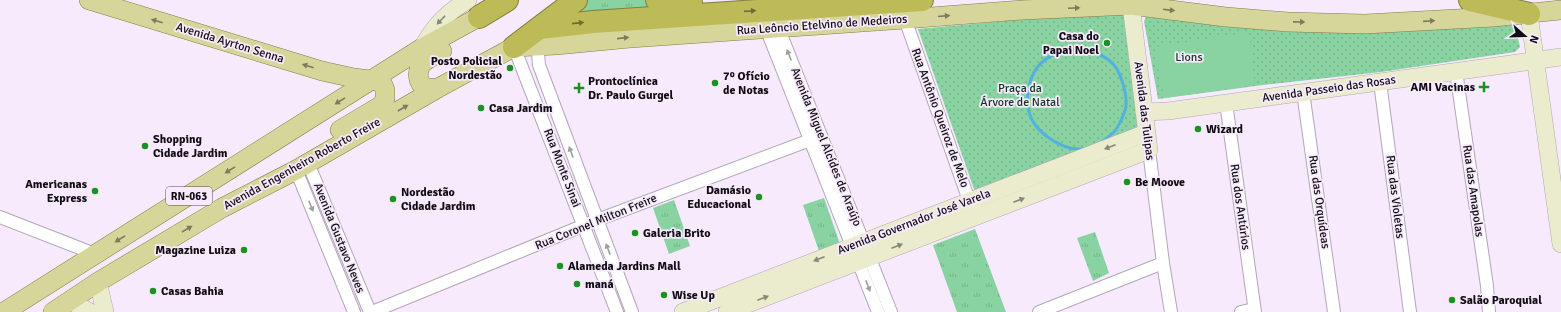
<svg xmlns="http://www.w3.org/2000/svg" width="1561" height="312" viewBox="0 0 1561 312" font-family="Signika,sans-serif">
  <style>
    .grass { fill: url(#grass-tufts) }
    .park { fill: url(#park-dots) }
    .garden { fill: #89d2a2 }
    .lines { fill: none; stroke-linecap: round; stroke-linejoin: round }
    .stream { stroke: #55b0e2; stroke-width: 3 }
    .street-casing { stroke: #b2a7b8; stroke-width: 14 }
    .secondary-casing { stroke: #b2a7b8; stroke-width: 18 }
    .primary-casing { stroke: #807e3f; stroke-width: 20 }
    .highway-casing { stroke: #807e3f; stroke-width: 24 }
    .street { stroke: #fff; stroke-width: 12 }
    .secondary { stroke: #ebebcd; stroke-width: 17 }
    .primary { stroke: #d7d69a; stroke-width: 19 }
    .highway { stroke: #bcbb57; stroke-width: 22 }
    .oneway { fill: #7d7b5d }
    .oneway2 { fill: #6f6c38 }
    .oneway3 { fill: #888779 }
    .oneway4 { fill: #9f9ea0 }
    .poi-dot { fill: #1b921f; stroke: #f6eafc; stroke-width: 1.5 }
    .labels { text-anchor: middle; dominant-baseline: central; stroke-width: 3.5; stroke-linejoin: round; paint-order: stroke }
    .shield { fill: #f6eafc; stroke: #554f58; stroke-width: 1 }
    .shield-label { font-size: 11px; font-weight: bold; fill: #100c12 }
    .street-label { font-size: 12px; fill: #100c12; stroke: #f6eafc }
    .poi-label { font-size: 12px; font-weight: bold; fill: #100c12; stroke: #f6eafc; text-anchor: start }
    .park-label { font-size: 12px; fill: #0e331d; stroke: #f6eafc }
  </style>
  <defs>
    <pattern id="grass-tufts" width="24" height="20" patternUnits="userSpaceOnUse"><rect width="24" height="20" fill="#89d2a2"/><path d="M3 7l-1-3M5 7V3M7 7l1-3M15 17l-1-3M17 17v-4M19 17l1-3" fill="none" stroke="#75b38a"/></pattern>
    <pattern id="park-dots" width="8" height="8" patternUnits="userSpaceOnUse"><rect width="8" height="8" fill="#89d2a2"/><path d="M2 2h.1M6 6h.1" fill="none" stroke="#75b38a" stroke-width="1.8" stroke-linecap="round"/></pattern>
  </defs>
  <rect width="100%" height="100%" fill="#f6eafc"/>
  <g class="grass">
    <polygon points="587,0 648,0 666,9 564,21"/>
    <polygon points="824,198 840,244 819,251 803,205"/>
    <polygon points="674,200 690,246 669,254 653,208"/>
    <polygon points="975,229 1006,312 957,312 933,245"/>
    <polygon points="1095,232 1109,273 1093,281 1077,238"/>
  </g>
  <g class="park">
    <polygon points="1124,10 1140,132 975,192 918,29"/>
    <polygon points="1147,15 1383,31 1515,25 1520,47 1515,52 1381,72 1263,85 1158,99 1144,21"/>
  </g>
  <polygon class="garden" points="1249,32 1255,85 1164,98 1154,47"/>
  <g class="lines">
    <path class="stream" d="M1082,49C1093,52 1107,56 1114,65C1121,73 1127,94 1126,105C1126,111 1118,128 1114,132C1093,152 1073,155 1049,138C1042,133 1035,126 1031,118C1022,96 1030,65 1053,55C1062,50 1071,49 1082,49Z"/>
    <defs>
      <g id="street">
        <polyline points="905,19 972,209"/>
        <polyline points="778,27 891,312"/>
        <polyline points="766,28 878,312"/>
        <polyline points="539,46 538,53 539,65 632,312"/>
        <polyline points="514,47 617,312"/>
        <polyline points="1456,71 1487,286 1489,312"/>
        <polyline points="1380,82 1410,312"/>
        <polyline points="1303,92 1334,312"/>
        <polyline points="1226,103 1255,312"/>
        <polyline points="1149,150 1163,263 1171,312"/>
        <polyline points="308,163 370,312"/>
        <polyline points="296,170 354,312"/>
        <polyline points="0,217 95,254"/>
        <polyline points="372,312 597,220 821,136"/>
        <polyline points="1039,312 1163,263"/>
        <polyline points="1241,312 1254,309"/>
      </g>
      <g id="secondary">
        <polyline points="1529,14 1561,244"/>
        <path d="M422,48C434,26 446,13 468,0"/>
        <polyline points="1144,112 1168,111 1561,57"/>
        <polyline points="98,282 105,312"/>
        <polyline points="70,301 90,312"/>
        <polyline points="683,312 1146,133"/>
        <polyline points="727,312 1149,150 1131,5"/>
      </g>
      <g id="primary">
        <polyline points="89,0 322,71 354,78 378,81 383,85 385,90 385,99 382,105 340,130"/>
        <path d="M438,88C434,88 429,89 425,87C417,83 417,72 421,65C425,59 436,55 442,51"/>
        <polyline points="4,312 422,48 479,17"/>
        <polyline points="53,312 98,282 222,208 296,170 438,88 514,47 556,45 630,38 905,19 1022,10 1131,5 1226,17 1288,22 1365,24 1493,17 1561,10"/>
      </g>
      <g id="highway">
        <polyline points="657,0 672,4 691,3"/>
        <polyline points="1470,0 1529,14"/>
        <polyline points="479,17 507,0"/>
        <polyline points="540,28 593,22 922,0"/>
        <polyline points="514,47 576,0"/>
      </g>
    </defs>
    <use href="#street" class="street-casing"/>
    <use href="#secondary" class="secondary-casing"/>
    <use href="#primary" class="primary-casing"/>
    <use href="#highway" class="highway-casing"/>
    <use href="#street" class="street"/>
    <use href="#secondary" class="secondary"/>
    <use href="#primary" class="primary"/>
    <use href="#highway" class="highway"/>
  </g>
  <defs><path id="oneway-solid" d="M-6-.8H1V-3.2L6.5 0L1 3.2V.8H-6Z"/></defs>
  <g class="oneway">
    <use href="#oneway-solid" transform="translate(1074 8) rotate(-2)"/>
    <use href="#oneway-solid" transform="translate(1169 10) rotate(7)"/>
    <use href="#oneway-solid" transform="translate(944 16) rotate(-5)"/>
    <use href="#oneway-solid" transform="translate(157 21) rotate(-164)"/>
    <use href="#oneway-solid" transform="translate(1429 21) rotate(-4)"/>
    <use href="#oneway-solid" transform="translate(1299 22) rotate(1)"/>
    <use href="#oneway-solid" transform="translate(623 38) rotate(-6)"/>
    <use href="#oneway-solid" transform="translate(308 66) rotate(-163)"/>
    <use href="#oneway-solid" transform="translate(340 101) rotate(148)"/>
    <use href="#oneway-solid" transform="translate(403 108) rotate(-30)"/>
    <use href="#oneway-solid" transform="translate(230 170) rotate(148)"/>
    <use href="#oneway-solid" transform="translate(187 229) rotate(-31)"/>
    <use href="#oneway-solid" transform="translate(120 239) rotate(148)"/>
  </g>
  <g class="oneway2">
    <use href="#oneway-solid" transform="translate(750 11) rotate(-4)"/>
    <use href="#oneway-solid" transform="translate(578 23) rotate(-6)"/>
  </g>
  <g class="oneway3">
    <use href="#oneway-solid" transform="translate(441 20) rotate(134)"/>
    <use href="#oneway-solid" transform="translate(1110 147) rotate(159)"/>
    <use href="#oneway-solid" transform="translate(1019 200) rotate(-21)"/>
    <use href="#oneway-solid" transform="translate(897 246) rotate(-21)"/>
    <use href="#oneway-solid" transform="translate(819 259) rotate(159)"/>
    <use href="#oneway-solid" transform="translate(763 298) rotate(-21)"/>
  </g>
  <g class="oneway4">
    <use href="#oneway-solid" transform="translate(789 55) rotate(-112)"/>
    <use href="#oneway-solid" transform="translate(571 152) rotate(-110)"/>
    <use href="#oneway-solid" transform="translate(311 206) rotate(68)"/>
    <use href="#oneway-solid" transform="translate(608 249) rotate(-111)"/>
    <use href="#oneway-solid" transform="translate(868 286) rotate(69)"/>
  </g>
  <g class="poi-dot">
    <circle cx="1107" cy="43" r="4"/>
    <circle cx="510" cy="68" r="4"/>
    <circle cx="715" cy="83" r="4"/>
    <path d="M1482 81h4v4h4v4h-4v4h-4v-4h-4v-4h4z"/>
    <path d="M577 82h4v4h4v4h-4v4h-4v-4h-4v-4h4z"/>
    <circle cx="481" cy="108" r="4"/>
    <circle cx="1198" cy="129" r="4"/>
    <circle cx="145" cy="146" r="4"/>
    <circle cx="1127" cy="182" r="4"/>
    <circle cx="95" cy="191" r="4"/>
    <circle cx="759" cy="197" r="4"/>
    <circle cx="393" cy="199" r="4"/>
    <circle cx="635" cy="233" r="4"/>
    <circle cx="244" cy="250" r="4"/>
    <circle cx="560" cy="266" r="4"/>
    <circle cx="577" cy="284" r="4"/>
    <circle cx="153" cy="291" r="4"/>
    <circle cx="664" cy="295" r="4"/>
    <circle cx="1452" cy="300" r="4"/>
  </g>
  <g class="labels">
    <rect class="shield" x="166" y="187" width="46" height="18" rx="3"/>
    <g class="shield-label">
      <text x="189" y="196">RN-063</text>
    </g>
    <g class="street-label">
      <text transform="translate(822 25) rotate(-4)">Rua Leôncio Etelvino de Medeiros</text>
      <text transform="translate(230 43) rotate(17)">Avenida Ayrton Senna</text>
      <text transform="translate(1329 89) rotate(-8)">Avenida Passeio das Rosas</text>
      <text transform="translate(1144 111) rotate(83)">Avenida das Tulipas</text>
      <text transform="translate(940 118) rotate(70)">Rua Antônio Queiroz de Melo</text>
      <text transform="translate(826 147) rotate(68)">Avenida Miguel Alcídes de Araújo</text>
      <text transform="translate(302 164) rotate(-29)">Avenida Engenheiro Roberto Freire</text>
      <text transform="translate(562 168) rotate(69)">Rua Monte Sinai</text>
      <text transform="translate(1473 191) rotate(82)">Rua das Amapolas</text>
      <text transform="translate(1395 197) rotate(83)">Rua das Violetas</text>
      <text transform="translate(1319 202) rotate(82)">Rua das Orquídeas</text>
      <text transform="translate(1240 207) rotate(82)">Rua dos Antúrios</text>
      <text transform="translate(596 222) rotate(-22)">Rua Coronel Milton Freire</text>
      <text transform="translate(914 222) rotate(-21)">Avenida Governador José Varela</text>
      <text transform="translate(339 238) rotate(68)">Avenida Gustavo Neves</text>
    </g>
    <g class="poi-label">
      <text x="1099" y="36" text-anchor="end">Casa do<tspan x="1099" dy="14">Papai Noel</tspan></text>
      <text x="502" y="61" text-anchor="end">Posto Policial<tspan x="502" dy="14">Nordestão</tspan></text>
      <text x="723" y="76">7º Ofício<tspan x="723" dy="14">de Notas</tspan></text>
      <text x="588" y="81">Prontoclínica<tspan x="588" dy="14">Dr. Paulo Gurgel</tspan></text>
      <text x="1475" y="87" text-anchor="end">AMI Vacinas</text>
      <text x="489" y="108">Casa Jardim</text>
      <text x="1206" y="129">Wizard</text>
      <text x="153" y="139">Shopping<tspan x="153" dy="14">Cidade Jardim</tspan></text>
      <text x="1135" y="182">Be Moove</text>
      <text x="87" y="184" text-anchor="end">Americanas<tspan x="87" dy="14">Express</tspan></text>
      <text x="751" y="190" text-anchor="end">Damásio<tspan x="751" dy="14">Educacional</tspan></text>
      <text x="401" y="192">Nordestão<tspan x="401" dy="14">Cidade Jardim</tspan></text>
      <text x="643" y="233">Galeria Brito</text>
      <text x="236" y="250" text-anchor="end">Magazine Luiza</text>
      <text x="568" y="266">Alameda Jardins Mall</text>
      <text x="585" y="284">maná</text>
      <text x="161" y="291">Casas Bahia</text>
      <text x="672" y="295">Wise Up</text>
      <text x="1460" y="300">Salão Paroquial</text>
    </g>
    <g class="park-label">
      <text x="1189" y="57">Lions</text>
      <text x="1020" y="88">Praça da<tspan x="1020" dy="14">Árvore de Natal</tspan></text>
    </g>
  </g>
  <g transform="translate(1525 36) rotate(110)" stroke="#f6eafc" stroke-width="3" paint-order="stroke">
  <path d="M0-3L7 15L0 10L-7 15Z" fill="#100c12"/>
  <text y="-6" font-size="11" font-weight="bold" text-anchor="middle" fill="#100c12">N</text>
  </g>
</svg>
